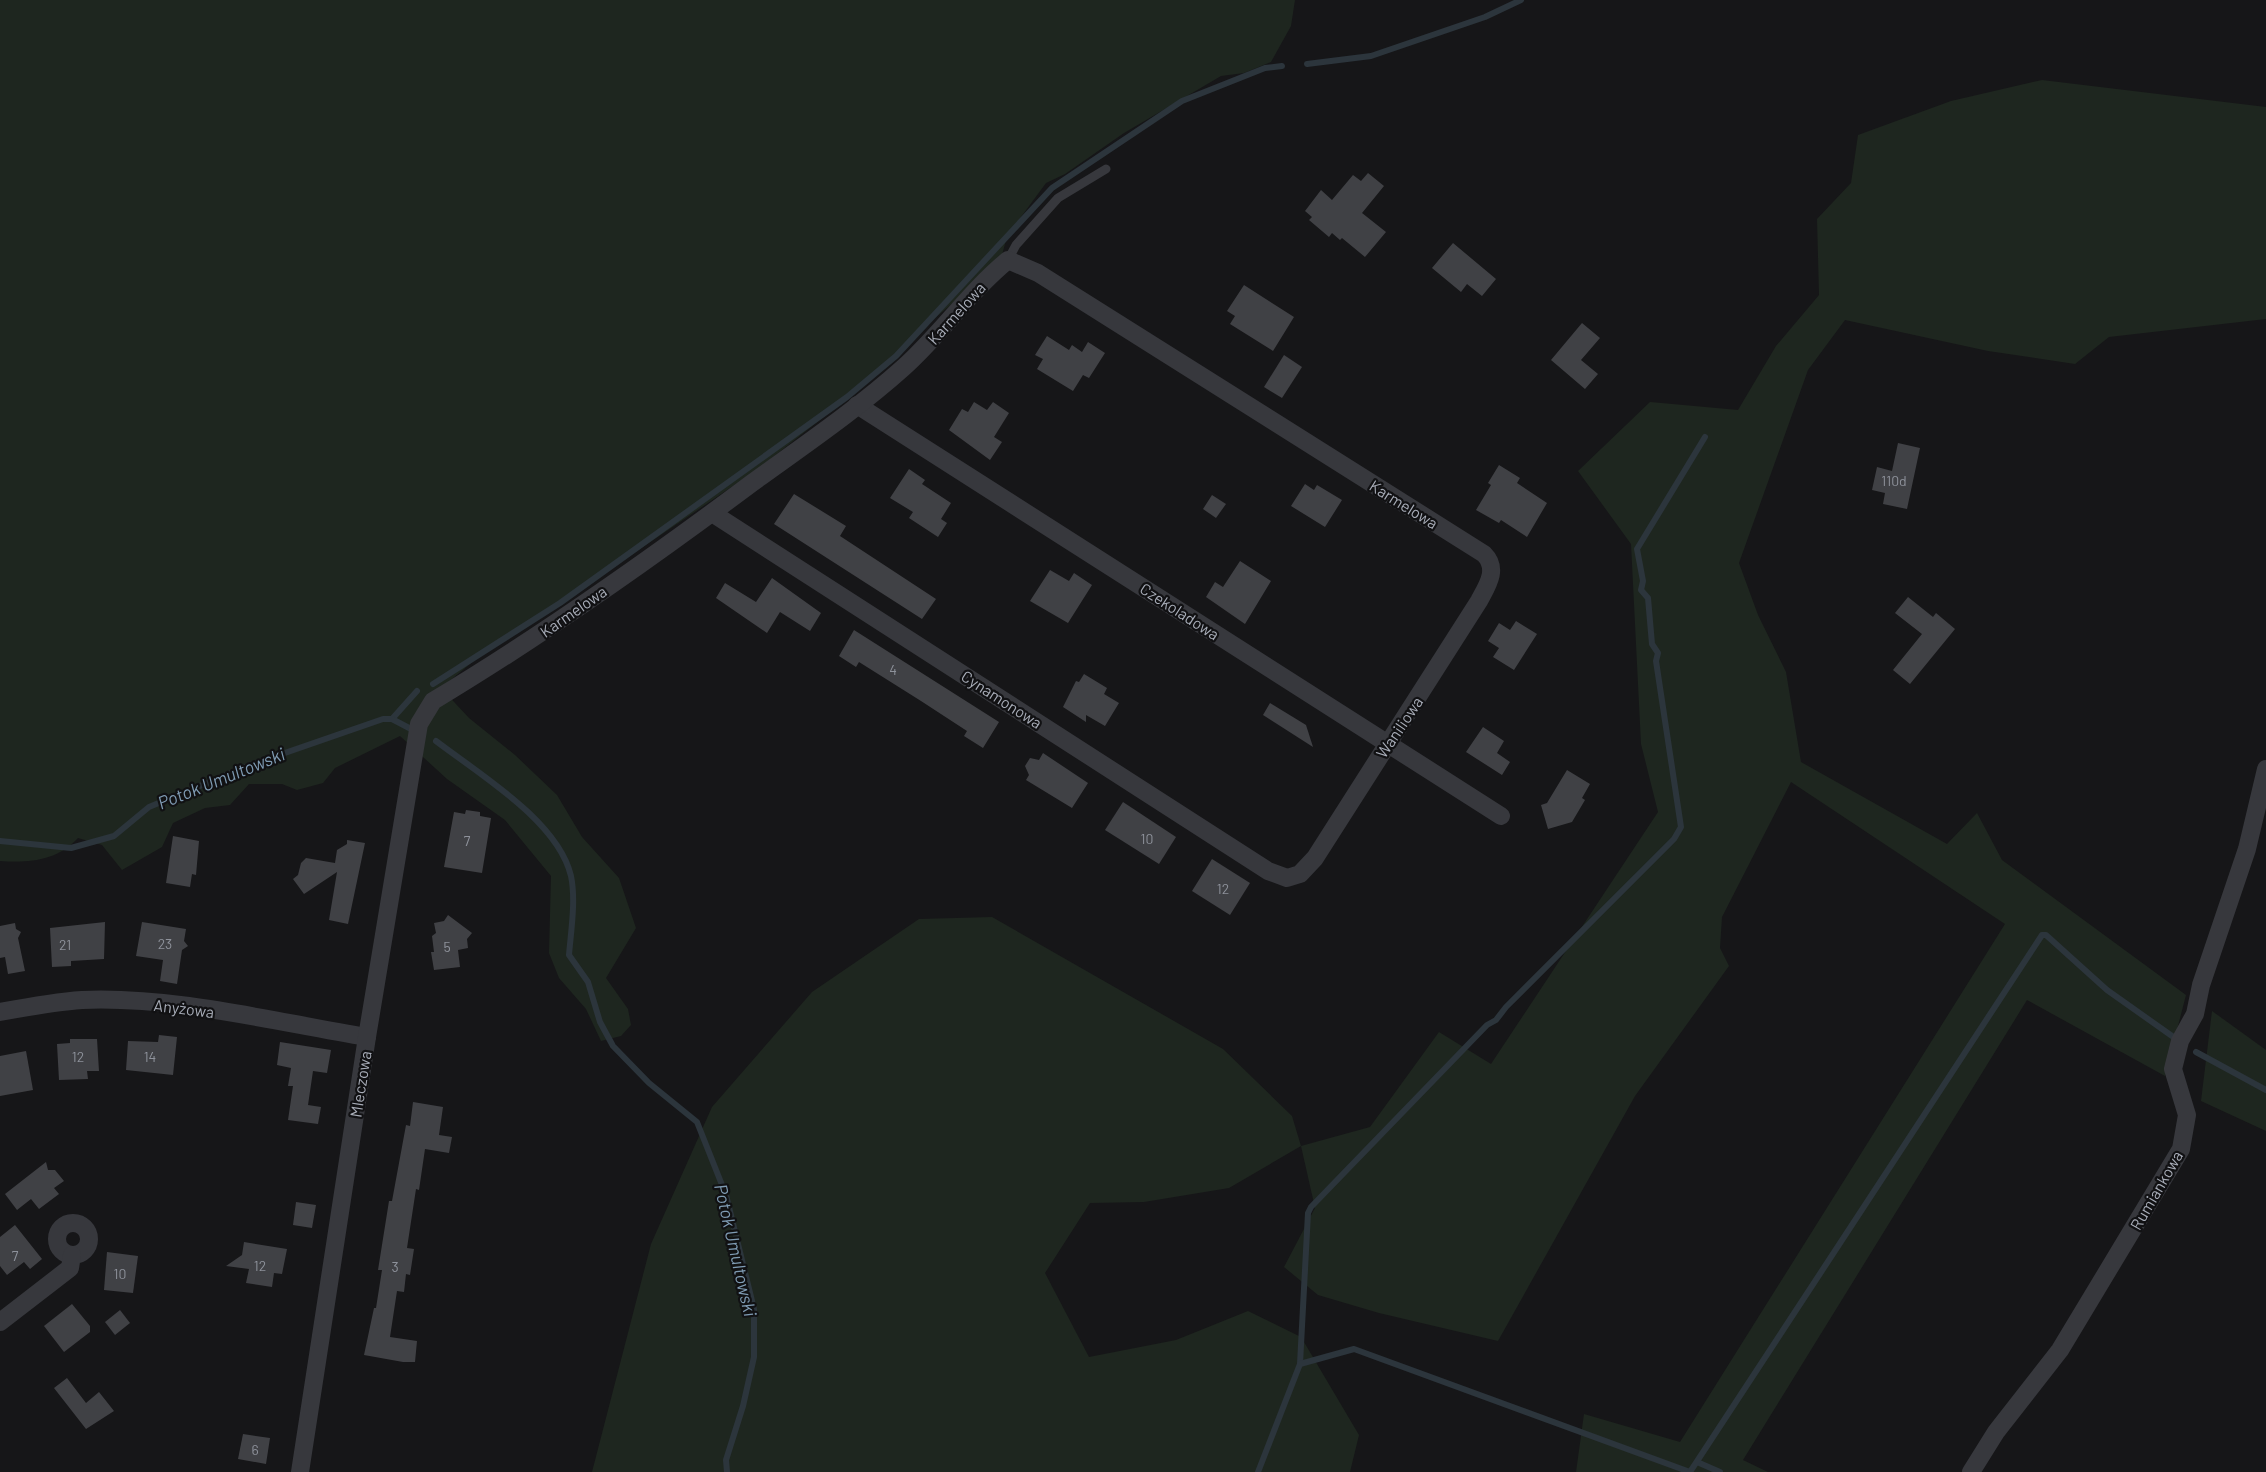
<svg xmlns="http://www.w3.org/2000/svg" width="2266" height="1472" viewBox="0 0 2266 1472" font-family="Barlow,sans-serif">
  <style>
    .green { fill: #1e261f }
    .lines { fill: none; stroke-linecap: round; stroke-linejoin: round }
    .stream { stroke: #2c353c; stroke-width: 6 }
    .building { fill: #404145 }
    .lane { stroke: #37383d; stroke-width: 9 }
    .street { stroke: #37383d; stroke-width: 18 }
    .labels { text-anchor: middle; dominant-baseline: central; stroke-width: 4.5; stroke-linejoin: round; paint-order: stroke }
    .number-label { font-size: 14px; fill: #8e929b }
    .street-label { font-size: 16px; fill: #a8adb8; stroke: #111113 }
    .water-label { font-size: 18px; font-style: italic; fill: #7f9bb3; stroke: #111113 }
  </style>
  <rect width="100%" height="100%" fill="#161618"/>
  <g class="green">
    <path d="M0,0H1295L1291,26L1271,62L1244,73L1221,76L1124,133L1065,174L1046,183L1007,236L1002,255L990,272L929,323L893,362L758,469L581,589L499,640L441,688L469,718L515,755L557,795L582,837L619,878L636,928L606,978L628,1009L631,1025L621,1036L601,1041L586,1009L559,978L549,953L551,876L505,820L447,779L400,736L335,768L323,783L297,790L282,784H249L230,805L205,808L173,823L162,847L122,870L102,845L78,838C57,861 29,863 0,861Z"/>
    <polygon points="2042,80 2266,107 2266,319 2109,337 2075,364 1988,351 1845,320 1808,370 1739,563 1758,615 1786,672 1801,762 1947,844 1977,813 2002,860 2186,995 2165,1076 2027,1000 1743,1460 1768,1472 1576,1472 1584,1414 1680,1442 2005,924 1791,782 1722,917 1720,948 1729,966 1635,1096 1498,1341 1379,1313 1318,1295 1284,1267 1315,1208 1301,1146 1229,1188 1144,1202 1090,1203 1045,1273 1089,1357 1176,1340 1248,1311 1301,1337 1359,1435 1350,1472 592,1472 651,1244 712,1107 812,992 919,919 992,917 1223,1049 1292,1116 1301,1146 1370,1127 1439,1032 1491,1064 1658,812 1641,744 1631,544 1578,471 1650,402 1738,410 1776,346 1819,295 1817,219 1851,183 1858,135 1951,101"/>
    <polygon points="2212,1011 2266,1050 2266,1131 2201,1101"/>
  </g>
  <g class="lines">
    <g class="stream">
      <polyline points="1307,64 1371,56 1485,17 1521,0"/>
      <polyline points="433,684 560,603 847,397 896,356 1052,188 1182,101 1265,68 1282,66"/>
      <polyline points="392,719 417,691"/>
      <path d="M436,741C479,774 558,821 571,876C576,900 571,931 569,955L588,982L600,1022L613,1046L649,1083L697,1122L726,1195L754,1309V1357L743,1406L726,1460L727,1472"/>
      <polyline points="0,841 71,848 114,836 149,807 253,764 383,719 392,719 411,729"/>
      <polyline points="2196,1052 2266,1090"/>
      <polyline points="1300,1364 1308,1213 1311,1207 1487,1025 1496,1020 1506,1007 1674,839 1681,827 1656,661 1658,653 1652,644 1648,598 1641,590 1643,581 1637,549 1705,437"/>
      <polyline points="1697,1462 1720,1472"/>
      <polyline points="1258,1472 1300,1364 1354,1349 1690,1472"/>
      <polyline points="1690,1472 2042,935 2046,935 2107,990 2172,1036"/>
    </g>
  </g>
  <g class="building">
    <polygon points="1368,173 1384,186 1362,213 1386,232 1365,257 1342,238 1340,240 1332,233 1329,237 1309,220 1312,217 1305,211 1321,190 1332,200 1353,175 1361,181"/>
    <polygon points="1453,243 1496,279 1482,296 1467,284 1461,292 1432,268"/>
    <polygon points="1244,285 1294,317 1273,351 1230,324 1235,316 1227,311"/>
    <polygon points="1582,323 1600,338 1581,360 1598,374 1585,389 1551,360"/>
    <polygon points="1047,336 1069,350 1072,345 1082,352 1088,342 1105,353 1089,378 1083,375 1073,391 1037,369 1043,359 1035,355"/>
    <polygon points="1284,355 1302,367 1282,398 1264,387"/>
    <polygon points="974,402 987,410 993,402 1009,413 994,437 1002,442 990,460 949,430 962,409 968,412"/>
    <polygon points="1898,443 1920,448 1907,509 1883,504 1885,493 1872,490 1877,467 1892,471"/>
    <polygon points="1499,465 1520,478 1517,483 1547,503 1527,537 1501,520 1499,523 1476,510 1491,485 1488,483"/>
    <polygon points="909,469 925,480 922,484 951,503 941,519 947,523 938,537 909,518 913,512 890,498"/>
    <polygon points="1305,484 1314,490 1317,485 1342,500 1325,527 1291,506"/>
    <polygon points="794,494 846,526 840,536 936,599 922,619 774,524"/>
    <polygon points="1212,495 1226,504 1216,518 1203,509"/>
    <polygon points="1240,561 1271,581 1245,624 1206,597 1215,582 1223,587"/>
    <polygon points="1050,570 1069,581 1074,573 1092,585 1068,623 1030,601"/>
    <polygon points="772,578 821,613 810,631 780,612 767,633 716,598 725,583 756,602"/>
    <polygon points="1908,597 1933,617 1936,613 1955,629 1910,684 1893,670 1922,634 1895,613"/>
    <polygon points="1516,621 1537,634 1514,670 1493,657 1499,648 1488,641 1499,623 1510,630"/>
    <polygon points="854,630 999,722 983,748 964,736 967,731 921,701 859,662 856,667 839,656"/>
    <polygon points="1084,674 1107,688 1104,694 1119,703 1105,726 1086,715 1086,722 1063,707 1076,681 1079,682"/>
    <polygon points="1270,703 1306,725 1313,747 1263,715"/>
    <polygon points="1483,727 1504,741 1497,753 1510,762 1502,775 1466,752"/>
    <polygon points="1043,753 1088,783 1072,808 1026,780 1029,775 1025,766 1030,758 1039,760"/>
    <polygon points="1567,770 1590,784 1582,798 1585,800 1572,822 1548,829 1541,805 1547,803"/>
    <polygon points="1123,802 1176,837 1159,864 1105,830"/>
    <polygon points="466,810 480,812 480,816 491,818 482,873 444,867 454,812 465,814"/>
    <polygon points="173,836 199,841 196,875 192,874 190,887 166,883"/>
    <polygon points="347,840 365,843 348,924 329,920 337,872 304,894 293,879 298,875 301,863 306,858 335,863 337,850 347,844"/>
    <polygon points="1212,859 1250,883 1230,915 1192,891"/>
    <polygon points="448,915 472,933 467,939 468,948 458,950 460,967 434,970 431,952 434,952 432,936 436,933 434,923 444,921"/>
    <polygon points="105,922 104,959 71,961 71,966 52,967 50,928"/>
    <polygon points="142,922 186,929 184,941 188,946 182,950 177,984 160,981 163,960 136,956"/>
    <polygon points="15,923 16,929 21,932 18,938 25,971 8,974 5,957 0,958 0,926"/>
    <polygon points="159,1035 177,1037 173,1075 126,1070 128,1041 158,1042"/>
    <polygon points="70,1039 97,1039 99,1071 87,1071 88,1079 59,1080 57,1044 70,1043"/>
    <polygon points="280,1042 331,1050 327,1073 313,1071 308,1105 321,1107 318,1124 288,1120 293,1086 288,1086 291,1068 277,1065"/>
    <polygon points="26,1051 33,1090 0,1096 0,1056"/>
    <polygon points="413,1102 443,1107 439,1135 452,1137 449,1153 425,1149 419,1190 416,1189 407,1248 414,1249 410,1275 406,1274 404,1292 397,1291 390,1337 417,1341 415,1362 403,1362 364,1355 374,1308 376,1308 382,1270 378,1270 389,1201 392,1201 406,1125 410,1126"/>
    <polygon points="46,1162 48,1170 55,1170 64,1181 54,1188 59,1194 39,1209 31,1199 17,1210 5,1194"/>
    <polygon points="296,1202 316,1205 312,1228 293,1225"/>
    <polygon points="15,1225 42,1259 30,1269 24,1262 7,1275 0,1266 0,1237"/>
    <polygon points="244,1242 287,1249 282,1274 274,1273 272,1287 246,1283 249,1269 226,1266 242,1255"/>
    <polygon points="107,1252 138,1256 133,1293 104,1290"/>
    <polygon points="72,1304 90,1326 90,1332 64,1352 44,1326"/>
    <polygon points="120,1310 130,1323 115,1335 105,1322"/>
    <polygon points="67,1378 86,1403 99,1392 114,1411 86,1429 54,1388"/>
    <polygon points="243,1434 270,1438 266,1464 238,1459"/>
  </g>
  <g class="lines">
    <polyline class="lane" points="1008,260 1016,245 1058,198 1106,169"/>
    <g class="street">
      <polyline points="857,405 1501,816"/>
      <path d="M0,1012C27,1007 54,1002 82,1000C174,996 275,1022 367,1037"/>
      <circle cx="73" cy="1239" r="16"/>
      <polyline points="0,1322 70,1268 72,1255"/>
      <path d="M300,1472L367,1037L419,724L433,701C543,635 649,560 752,483C803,446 856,410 903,368C941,334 969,292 1008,260L1038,273L1484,554C1499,569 1487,586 1479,601L1315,858L1300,874L1287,878L1268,871L712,513"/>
      <polyline points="1971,1472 1996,1432 2060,1350 2181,1149 2187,1115 2173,1069 2180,1041 2195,1014 2201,985 2247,849 2266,769"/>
    </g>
  </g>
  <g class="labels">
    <g class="number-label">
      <text x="1894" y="480">110d</text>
      <text x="893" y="669">4</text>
      <text x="1147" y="838">10</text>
      <text x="467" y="840">7</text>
      <text x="1223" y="888">12</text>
      <text x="165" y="943">23</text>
      <text x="65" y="944">21</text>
      <text x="447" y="946">5</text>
      <text x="78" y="1056">12</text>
      <text x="150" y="1056">14</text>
      <text x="15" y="1255">7</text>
      <text x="260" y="1265">12</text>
      <text x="395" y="1266">3</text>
      <text x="120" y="1273">10</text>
      <text x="255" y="1449">6</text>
    </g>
    <g class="street-label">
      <text transform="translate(956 313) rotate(-48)">Karmelowa</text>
      <text transform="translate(1404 504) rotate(32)">Karmelowa</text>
      <text transform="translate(573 611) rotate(-35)">Karmelowa</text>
      <text transform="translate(1180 611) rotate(33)">Czekoladowa</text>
      <text transform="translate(1002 699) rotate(33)">Cynamonowa</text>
      <text transform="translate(1399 727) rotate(-56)">Waniliowa</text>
      <text transform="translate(184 1008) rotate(7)">Anyżowa</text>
      <text transform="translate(360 1084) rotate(-81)">Mleczowa</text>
      <text transform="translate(2156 1190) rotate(-60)">Rumiankowa</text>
    </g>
    <g class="water-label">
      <text transform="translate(221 778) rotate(-22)">Potok Umultowski</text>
      <text transform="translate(736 1250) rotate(77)">Potok Umultowski</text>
    </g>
  </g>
</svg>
